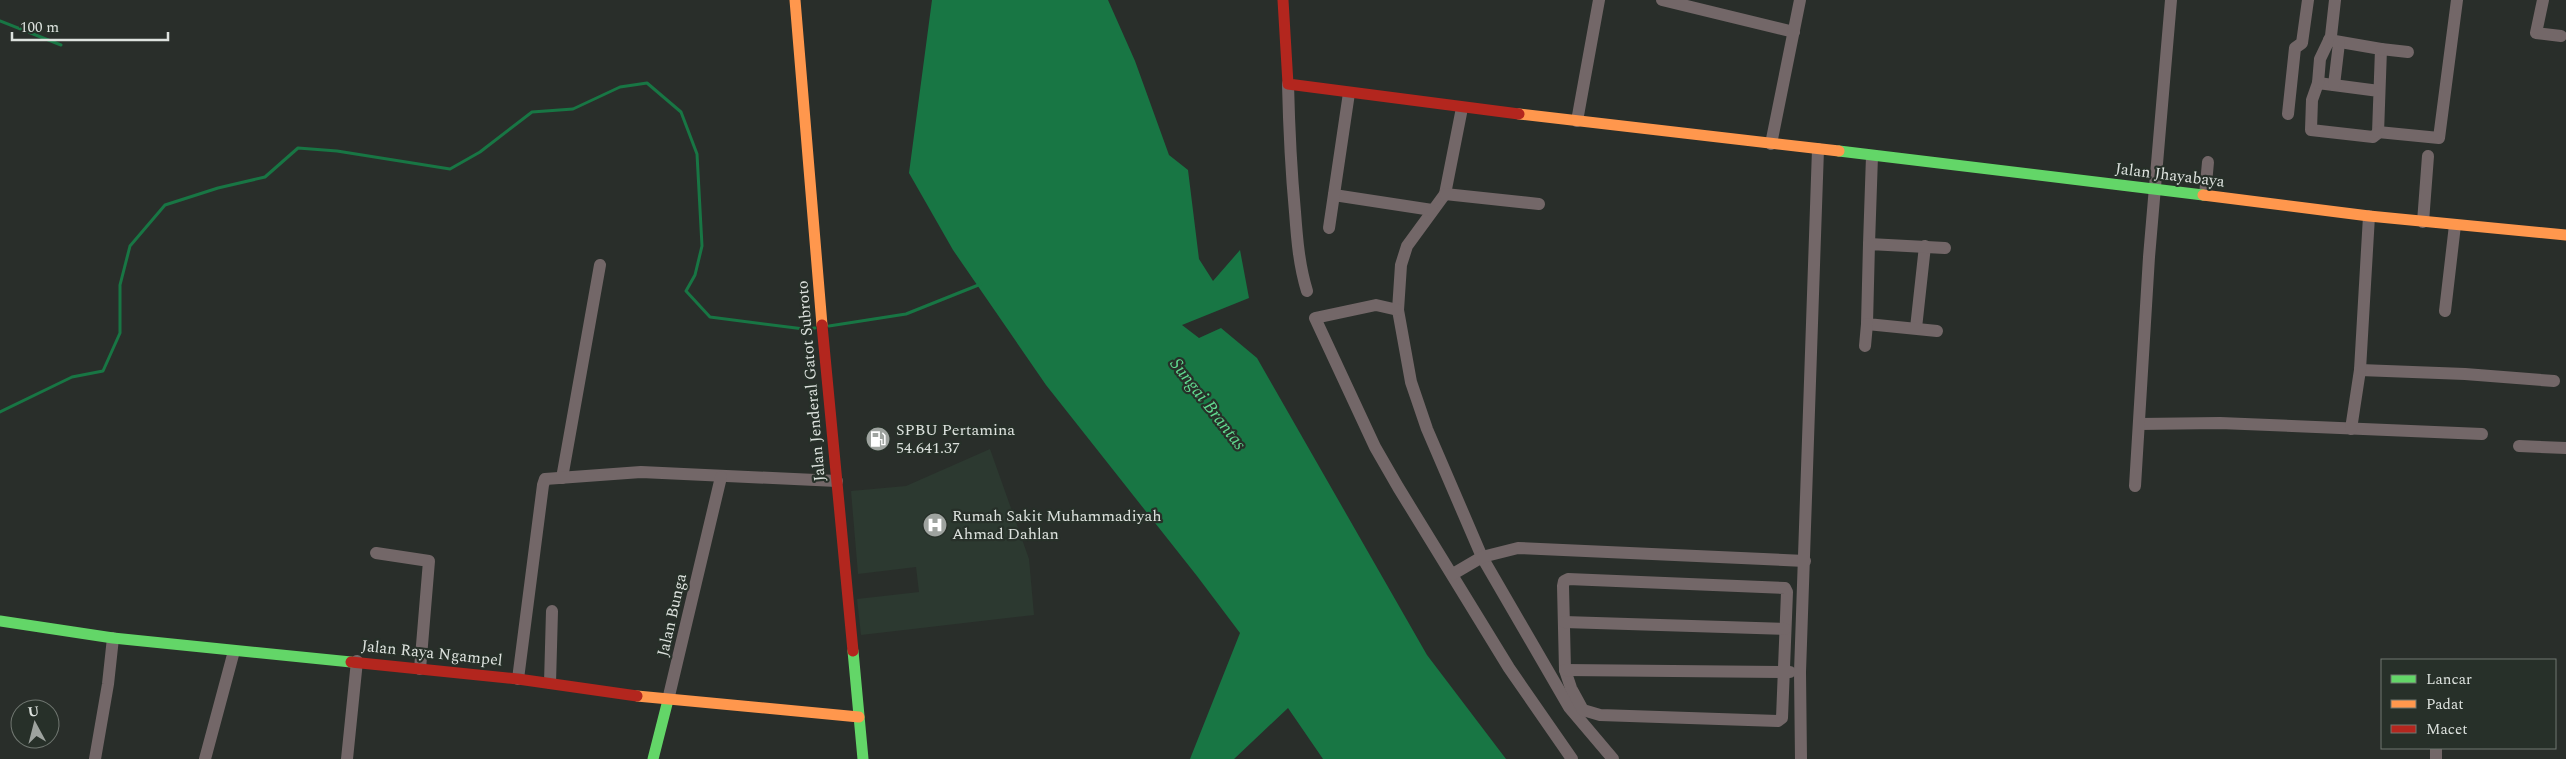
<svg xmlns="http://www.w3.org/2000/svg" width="2566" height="759" viewBox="0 0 2566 759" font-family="Spectral,serif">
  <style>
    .built { fill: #2c3930 }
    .water { fill: #187644 }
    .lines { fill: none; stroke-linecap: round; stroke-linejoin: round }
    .stream { stroke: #187644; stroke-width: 3 }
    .street { stroke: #736768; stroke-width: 12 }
    .fast { stroke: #63d668; stroke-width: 11 }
    .slow { stroke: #ff974d; stroke-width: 11 }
    .jam { stroke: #b3261e; stroke-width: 11 }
    .labels { text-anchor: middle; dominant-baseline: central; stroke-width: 4.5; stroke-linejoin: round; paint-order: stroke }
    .street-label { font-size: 16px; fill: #dde2de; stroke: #273029 }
    .poi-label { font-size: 16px; fill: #dde2de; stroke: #273029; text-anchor: start }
    .water-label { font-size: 18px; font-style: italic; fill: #61db90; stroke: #273029 }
  </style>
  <rect width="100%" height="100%" fill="#292e2a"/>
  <polygon class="built" points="990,449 1029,559 1034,615 861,635 857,599 919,592 916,567 858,574 851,491 906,486"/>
  <polygon class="water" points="932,0 1108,0 1135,61 1169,155 1188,170 1199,259 1213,281 1240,250 1249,298 1182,325 1199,338 1221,328 1257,358 1427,655 1506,759 1323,759 1288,708 1234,759 1190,759 1240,633 1197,576 1046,385 953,250 909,173"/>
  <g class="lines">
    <g class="stream">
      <polyline points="0,21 61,45"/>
      <polyline points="829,326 906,314 981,284"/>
      <polyline points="0,412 72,377 103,371 120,333 120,285 130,246 165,205 218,188 265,177 298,148 337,151 450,169 480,152 532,112 573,109 620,87 647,83 681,112 697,154 702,246 695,275 686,291 710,317 804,329 815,328"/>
    </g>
    <g class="street">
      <polyline points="1662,0 1794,32"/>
      <polyline points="2543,0 2536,33 2561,36"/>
      <polyline points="2329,40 2381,49 2378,133 2373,137 2311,130 2312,100 2318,83 2379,91"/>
      <polyline points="2381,49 2408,52"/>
      <polyline points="2318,83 2320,59 2331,36 2335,0"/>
      <path d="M1288,84C1289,127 1291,169 1295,212C1297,239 1299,265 1307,291"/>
      <polyline points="2334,85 2339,43"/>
      <polyline points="1462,108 1445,194 1407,246 1401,265 1398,310 1411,382 1427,429 1482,557 1569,707 1613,759"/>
      <polyline points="2288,114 2295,48 2302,43 2308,0"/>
      <polyline points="1577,121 1599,0"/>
      <polyline points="2378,132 2439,138 2457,0"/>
      <polyline points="1771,144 1800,0"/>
      <polyline points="1445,194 1539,204"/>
      <polyline points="1334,195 1432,210"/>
      <polyline points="2205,195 2208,162"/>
      <polyline points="2423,222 2428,156"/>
      <polyline points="1329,228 1349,93"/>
      <polyline points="1869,244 1872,156"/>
      <polyline points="1398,310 1376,305 1315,318 1375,447 1398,487 1509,668 1572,759"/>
      <polyline points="2445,311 2455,225"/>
      <polyline points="1916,328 1925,246"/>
      <polyline points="1937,331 1867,324 1869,244 1945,248"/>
      <polyline points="1865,346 1867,324"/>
      <polyline points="2360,370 2465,374 2554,381"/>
      <polyline points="2139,424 2220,423 2482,434"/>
      <polyline points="2351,429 2360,370 2369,216"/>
      <polyline points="2519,446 2566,448"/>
      <polyline points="562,478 600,265"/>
      <polyline points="2135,486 2149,257 2171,0"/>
      <polyline points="376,553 429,561 420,669"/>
      <polyline points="1453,574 1482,557 1518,548 1805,561"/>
      <polygon points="1568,579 1785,588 1787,592 1782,718 1778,721 1600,715 1583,710 1571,688 1565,670 1563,586 1564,581"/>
      <polyline points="1564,622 1785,629"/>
      <polyline points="1565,670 1790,672"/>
      <polyline points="518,679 543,485 545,479 641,472 837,481"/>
      <polyline points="550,683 552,611"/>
      <polyline points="668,700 721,477"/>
      <polyline points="95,759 108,684 113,638"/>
      <polyline points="205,759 234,651"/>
      <polyline points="347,759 357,661"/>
      <polyline points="1801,759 1800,672 1818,149"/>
      <polyline points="2436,759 2436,748"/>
    </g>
    <g class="fast">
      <polyline points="1839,151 2203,195"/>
      <polyline points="0,621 113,638 351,662"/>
      <polyline points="853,651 863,759"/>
      <polyline points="653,759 668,700"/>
    </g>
    <g class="slow">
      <polyline points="795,0 822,325"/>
      <polyline points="1519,114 1839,151"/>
      <polyline points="2203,195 2369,216 2566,235"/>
      <polyline points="637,696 859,717"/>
    </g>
    <g class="jam">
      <polyline points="1283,0 1288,84 1519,114"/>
      <polyline points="822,325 853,651"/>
      <polyline points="351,662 518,679 637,696"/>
    </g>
  </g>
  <defs>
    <symbol id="fuel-disc" viewBox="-11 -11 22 22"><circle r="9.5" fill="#9ea39f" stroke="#273029"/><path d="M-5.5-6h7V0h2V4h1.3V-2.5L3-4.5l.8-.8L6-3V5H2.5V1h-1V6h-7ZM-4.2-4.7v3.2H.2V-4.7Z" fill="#fff"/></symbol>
    <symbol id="hospital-disc" viewBox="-11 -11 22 22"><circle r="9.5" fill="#9ea39f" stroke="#273029"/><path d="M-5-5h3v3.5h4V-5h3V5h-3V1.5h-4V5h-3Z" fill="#fff"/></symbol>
  </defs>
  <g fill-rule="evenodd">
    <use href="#fuel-disc" x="864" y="425" width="28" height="28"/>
    <use href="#hospital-disc" x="921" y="511" width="28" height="28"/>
  </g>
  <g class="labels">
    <g class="street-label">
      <text transform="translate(2170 175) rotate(7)">Jalan Jhayabaya</text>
      <text transform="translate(811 381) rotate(-95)">Jalan Jenderal Gatot Subroto</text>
      <text transform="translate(672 615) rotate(-77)">Jalan Bunga</text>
      <text transform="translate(432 653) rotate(6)">Jalan Raya Ngampel</text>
    </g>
    <g class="poi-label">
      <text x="896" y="430">SPBU Pertamina<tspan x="896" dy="18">54.641.37</tspan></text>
      <text x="952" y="516">Rumah Sakit Muhammadiyah<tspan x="952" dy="18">Ahmad Dahlan</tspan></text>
    </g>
    <g class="water-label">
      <text transform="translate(1208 404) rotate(52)">Sungai Brantas</text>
    </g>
  </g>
  <rect x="2381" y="659" width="175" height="90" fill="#273029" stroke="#707771"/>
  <rect x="2391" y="675" width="25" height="8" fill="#63d668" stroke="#707771"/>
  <text x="2426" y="684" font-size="15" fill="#dde2de">Lancar</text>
  <rect x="2391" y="700" width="25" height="8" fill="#ff974d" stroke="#707771"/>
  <text x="2426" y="709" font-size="15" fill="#dde2de">Padat</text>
  <rect x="2391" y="725" width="25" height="8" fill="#b3261e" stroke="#707771"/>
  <text x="2426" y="734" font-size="15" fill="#dde2de">Macet</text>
  <g transform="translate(35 724) rotate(353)"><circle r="24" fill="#273029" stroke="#707771"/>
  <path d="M0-4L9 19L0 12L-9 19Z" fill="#9ea39f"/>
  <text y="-8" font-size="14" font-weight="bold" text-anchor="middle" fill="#dde2de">U</text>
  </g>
  <path d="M12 32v8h156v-8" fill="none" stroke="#dde2de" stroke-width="2.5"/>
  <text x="20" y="32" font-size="15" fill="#dde2de" stroke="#273029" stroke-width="4" paint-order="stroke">100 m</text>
</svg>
